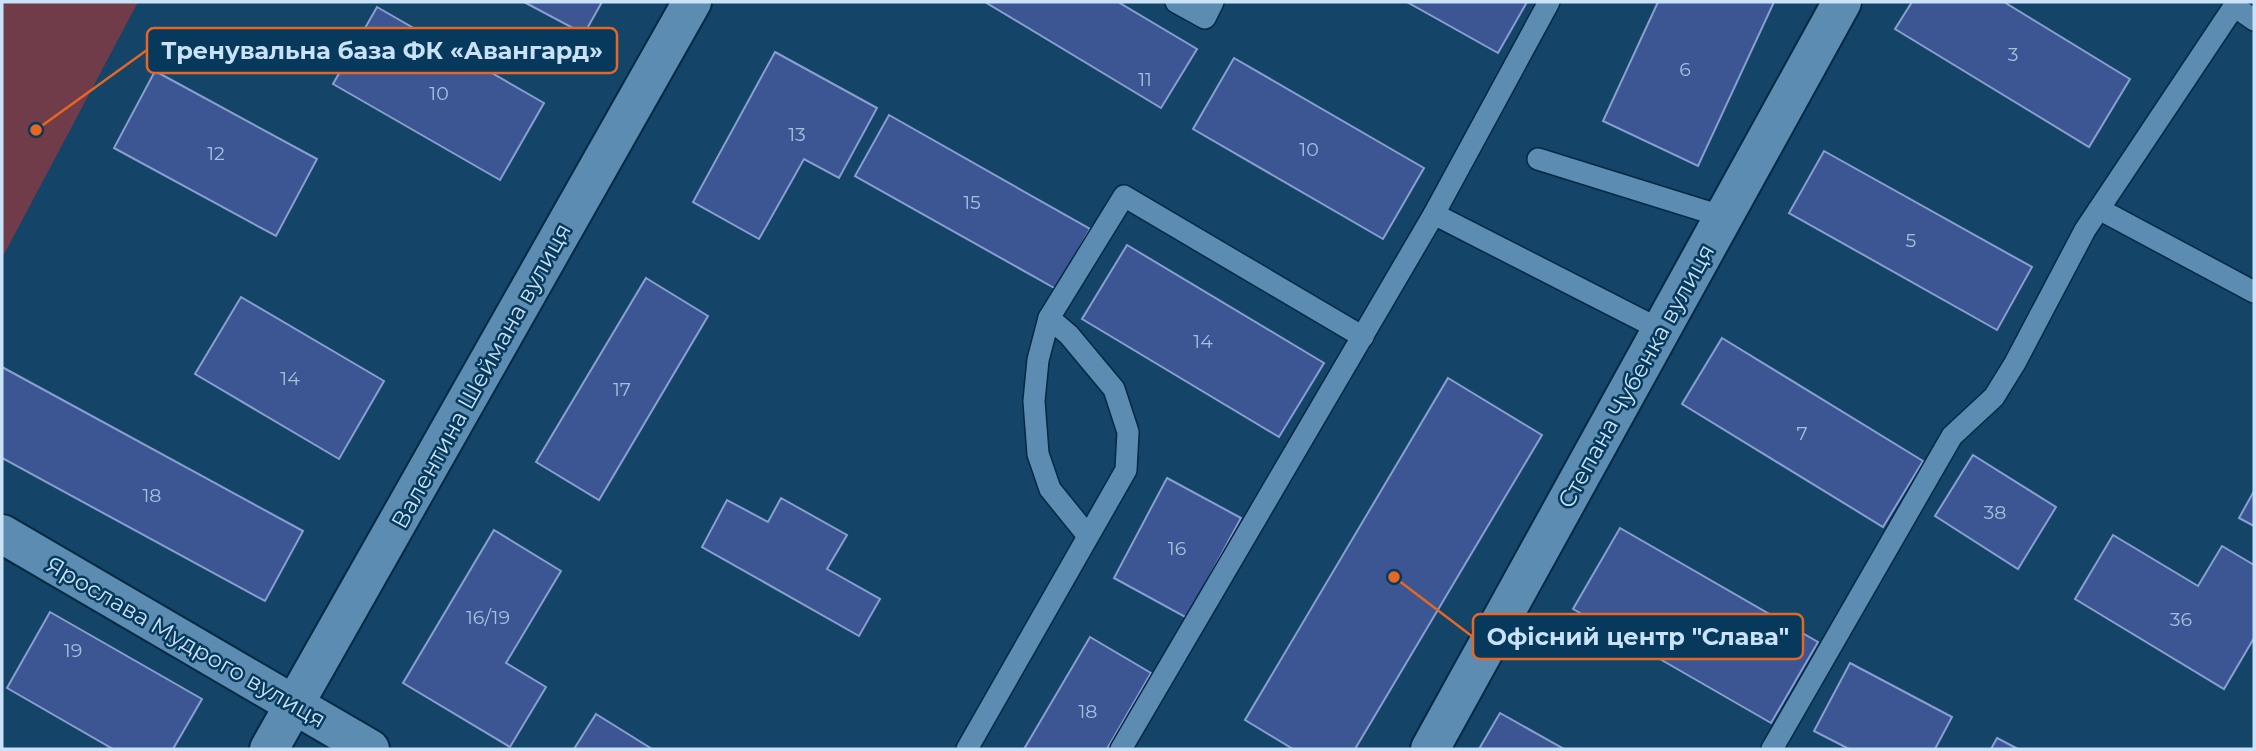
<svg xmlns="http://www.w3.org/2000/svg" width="2256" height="751" viewBox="0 0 2256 751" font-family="Montserrat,sans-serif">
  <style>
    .green { fill: #713c49 }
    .building { fill: #3c5693; stroke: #889fd1; stroke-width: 2 }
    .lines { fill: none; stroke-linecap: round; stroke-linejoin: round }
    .service-casing { stroke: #052943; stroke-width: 24 }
    .minor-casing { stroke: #052943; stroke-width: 42 }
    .tertiary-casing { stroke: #052943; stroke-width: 42 }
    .service { stroke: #5d8cb3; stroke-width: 21 }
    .minor { stroke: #5d8cb3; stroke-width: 38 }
    .tertiary { stroke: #5d8cb3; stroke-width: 38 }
    .labels { text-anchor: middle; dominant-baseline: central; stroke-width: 5; stroke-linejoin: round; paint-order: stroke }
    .number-label { font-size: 19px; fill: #a6bfde }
    .street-label { font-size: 23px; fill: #c9e2f7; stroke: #06395b }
    .leader { fill: none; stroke: #e56724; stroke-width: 2.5 }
    .callout-dot { fill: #e56724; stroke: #06395b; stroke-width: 2.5 }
    .callout { fill: #06395b; stroke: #e56724; stroke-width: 2.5 }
    .callout-label { font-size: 24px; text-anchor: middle; font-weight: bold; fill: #c9e2f7 }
  </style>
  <rect width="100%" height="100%" fill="#144467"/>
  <polygon class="green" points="2,2 138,2 2,258"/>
  <g class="building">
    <polygon points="524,2 602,2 584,34"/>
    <polygon points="985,2 1118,2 1197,49 1161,108"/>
    <polygon points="1407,2 1527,2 1498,53"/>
    <polygon points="1658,2 1774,2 1698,166 1603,121"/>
    <polygon points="1912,2 2004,2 2130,79 2089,147 1895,29"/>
    <polygon points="377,7 544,103 500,180 333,84"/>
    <polygon points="775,52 877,108 839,178 804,159 759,239 693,202"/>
    <polygon points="1234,58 1424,168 1383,239 1193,129"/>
    <polygon points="155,71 317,159 276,236 114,148"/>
    <polygon points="889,115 1090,229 1056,289 855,176"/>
    <polygon points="1824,151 2032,267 1997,330 1789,213"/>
    <polygon points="1127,245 1324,363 1279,437 1082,319"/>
    <polygon points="646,278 708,316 599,500 536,462"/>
    <polygon points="241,297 384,381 339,459 195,374"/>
    <polygon points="1722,338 1923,461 1883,527 1682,404"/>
    <polygon points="2,367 303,531 265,601 2,458"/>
    <polygon points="1448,378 1542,435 1355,749 1293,749 1245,720"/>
    <polygon points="1973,455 2056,507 2018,569 1935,516"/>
    <polygon points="1167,478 1241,518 1187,618 1114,578"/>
    <polygon points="2254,491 2254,526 2239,518"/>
    <polygon points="781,498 847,535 827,569 880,599 859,636 702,547 727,500 768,522"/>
    <polygon points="1620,528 1818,642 1771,723 1573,609"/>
    <polygon points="494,530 561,571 506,663 546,687 510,747 403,683"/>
    <polygon points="2113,535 2198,586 2222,546 2254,565 2254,638 2224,689 2075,599"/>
    <polygon points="50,612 202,699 173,749 113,749 7,688"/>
    <polygon points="1090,637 1151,673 1107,749 1024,749"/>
    <polygon points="1850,663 1952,717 1935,749 1849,749 1814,731"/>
    <polygon points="1500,713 1564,749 1479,749"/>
    <polygon points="596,714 652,749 574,749"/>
    <polygon points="1997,738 2018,749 1991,749"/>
  </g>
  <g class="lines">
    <defs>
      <g id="service">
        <polyline points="1176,2 1205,18 1213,2"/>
        <polyline points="2234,6 2254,20"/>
        <polyline points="1538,159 1724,217"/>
        <polyline points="2099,209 2254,292"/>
        <polyline points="1434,214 1549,2"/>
        <polyline points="1049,318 1038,360 1034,401 1038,454 1050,489 1088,536"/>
        <polyline points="967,749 1126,470 1128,432 1114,389 1069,335 1049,318 1124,196 1363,337"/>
        <polyline points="1121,749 1434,214 1661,330"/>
        <polyline points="1772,749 1952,436 1994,397 2015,363 2085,230 2237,2"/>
      </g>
      <g id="minor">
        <polyline points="269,749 692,2"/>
        <polyline points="1430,749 1842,2"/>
      </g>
      <polyline id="tertiary" points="2,534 370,749"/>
    </defs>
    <use href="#service" class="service-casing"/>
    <use href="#minor" class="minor-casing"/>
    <use href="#tertiary" class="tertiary-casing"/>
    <use href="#service" class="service"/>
    <use href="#minor" class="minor"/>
    <use href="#tertiary" class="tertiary"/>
  </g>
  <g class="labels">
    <g class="number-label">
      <text x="2013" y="54">3</text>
      <text x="1685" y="69">6</text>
      <text x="1145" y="79">11</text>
      <text x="439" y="93">10</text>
      <text x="797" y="134">13</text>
      <text x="1309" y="149">10</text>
      <text x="216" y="153">12</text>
      <text x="972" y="202">15</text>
      <text x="1911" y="240">5</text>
      <text x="1203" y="341">14</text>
      <text x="290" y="378">14</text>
      <text x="622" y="389">17</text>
      <text x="1802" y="433">7</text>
      <text x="152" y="495">18</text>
      <text x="1995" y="512">38</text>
      <text x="1177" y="548">16</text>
      <text x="488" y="617">16/19</text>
      <text x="2181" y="619">36</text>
      <text x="73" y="650">19</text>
      <text x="1088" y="711">18</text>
    </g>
    <g class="street-label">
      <text transform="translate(481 376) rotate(-61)">Валентина Шеймана вулиця</text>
      <text transform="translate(1636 376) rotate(-61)">Степана Чубенка вулиця</text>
      <text transform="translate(186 642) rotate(30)">Ярослава Мудрого вулиця</text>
    </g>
  </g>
  <path class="leader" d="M36 130L147 50M1394 577L1473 637"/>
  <g class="callout-dot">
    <circle cx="36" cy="130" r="7"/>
    <circle cx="1394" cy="577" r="7"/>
  </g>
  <g class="callout">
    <rect x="147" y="28" width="470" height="45" rx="7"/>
    <rect x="1473" y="614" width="330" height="45" rx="7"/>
  </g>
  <g class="callout-label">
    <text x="382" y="59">Тренувальна база ФК «Авангард»</text>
    <text x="1638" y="645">Офісний центр "Слава"</text>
  </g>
  <rect width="2256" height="751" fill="none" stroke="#c9e2f7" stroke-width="7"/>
</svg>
